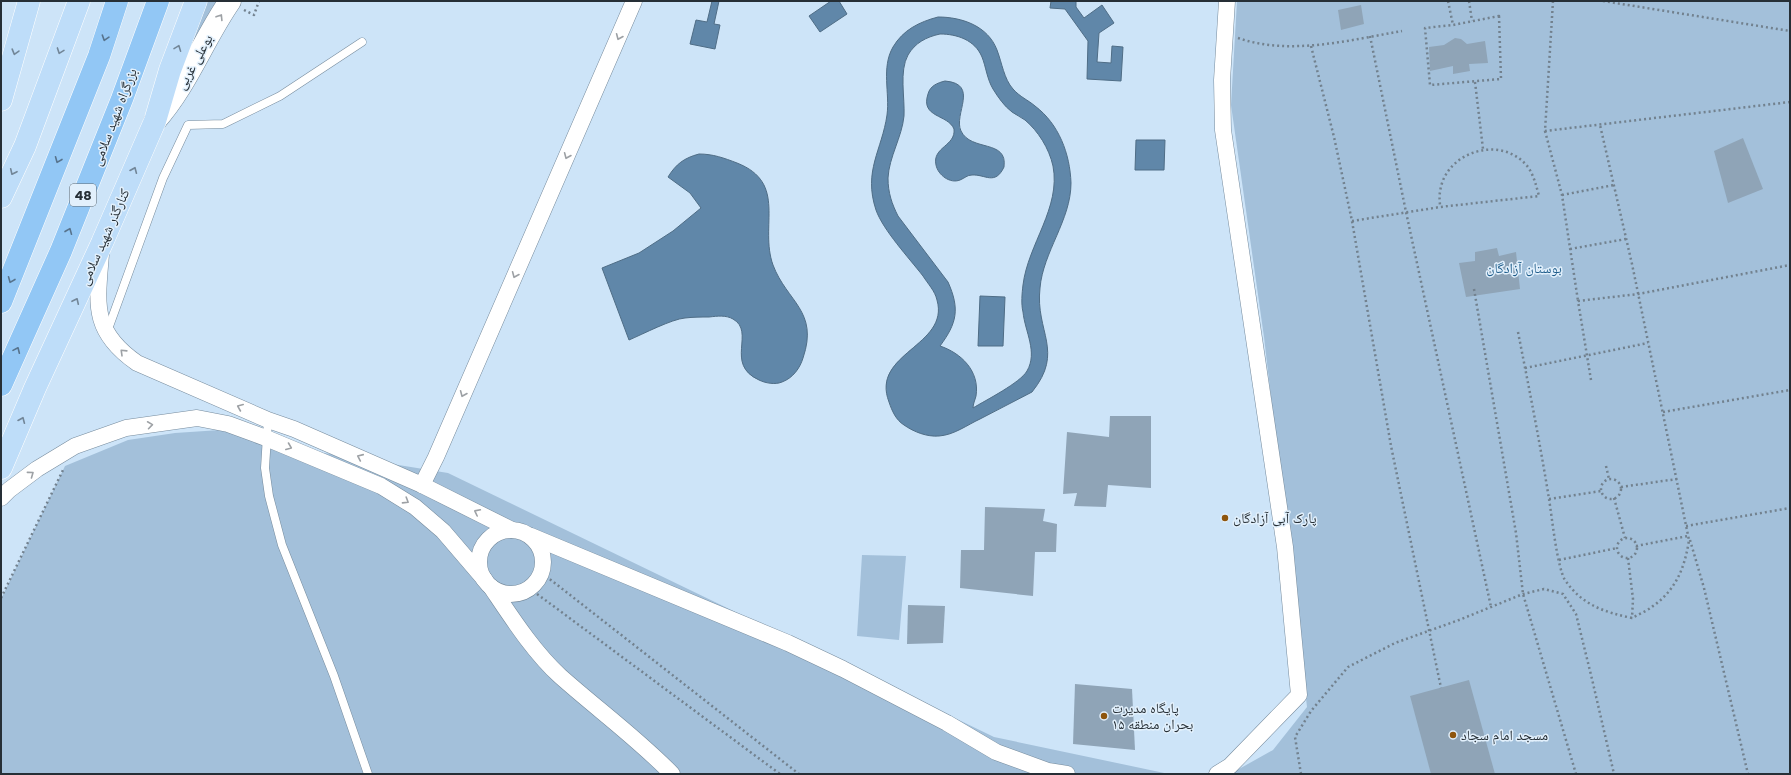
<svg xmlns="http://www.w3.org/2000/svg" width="1791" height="775" viewBox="0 0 1791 775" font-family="Poppins,'Noto Naskh Arabic',sans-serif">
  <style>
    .green { fill: #a3c0da }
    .water { fill: #6087a9; stroke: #4f6d86; fill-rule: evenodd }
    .building { fill: #8fa4b7 }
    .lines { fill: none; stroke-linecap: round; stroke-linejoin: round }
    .lane-casing { stroke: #768b9d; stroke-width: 9 }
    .street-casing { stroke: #768b9d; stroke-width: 17 }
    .secondary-casing { stroke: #768b9d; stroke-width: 23 }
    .primary-casing { stroke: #fff; stroke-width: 23 }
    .highway-casing { stroke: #fff; stroke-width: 23 }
    .path { stroke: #72818e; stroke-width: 2.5; stroke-dasharray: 2 3; stroke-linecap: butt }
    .lane { stroke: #fff; stroke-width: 8 }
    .street { stroke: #fff; stroke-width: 16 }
    .secondary { stroke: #fff; stroke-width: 22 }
    .primary { stroke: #beddf9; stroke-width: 22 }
    .highway { stroke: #92c7f5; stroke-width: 22 }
    .oneway { stroke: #9da1a5 }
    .oneway2 { stroke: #57738c }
    .oneway3 { stroke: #728698 }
    .poi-dot { fill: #8e550d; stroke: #e2f0fc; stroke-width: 1.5 }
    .labels { text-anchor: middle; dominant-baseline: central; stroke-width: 3; stroke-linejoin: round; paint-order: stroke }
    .shield { fill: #e2f0fc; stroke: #5e6971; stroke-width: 1 }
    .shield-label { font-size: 13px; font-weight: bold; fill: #262f36 }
    .street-label { font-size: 14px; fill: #262f36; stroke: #e2f0fc }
    .park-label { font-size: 14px; fill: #1e5c8a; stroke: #e2f0fc }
    .poi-label { font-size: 14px; fill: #262f36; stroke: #e2f0fc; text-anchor: start }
  </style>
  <rect width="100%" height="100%" fill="#cde4f8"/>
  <g class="green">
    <polygon points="200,1 223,1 187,65"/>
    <polygon points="1237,1 1790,1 1790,774 1230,774 1273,750 1307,707 1264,337 1231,105"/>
    <polygon points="235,429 256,442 448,473 994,737 1169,774 1,774 1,599 65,466 128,440 175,433"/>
    <polygon points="862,555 906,556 899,640 857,636"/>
  </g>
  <g class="water">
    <polygon points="712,1 719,1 714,24 720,25 715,49 690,44 696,20 707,22"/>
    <polygon points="831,1 839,1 847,14 820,32 809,16"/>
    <polygon points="1051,1 1076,1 1076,7 1084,18 1102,5 1114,23 1099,33 1097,62 1111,63 1112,46 1123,47 1121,81 1087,79 1088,41 1065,9 1050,8"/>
    <path d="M938,17C962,17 988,26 997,50C1002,63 1004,79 1013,89C1020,97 1028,100 1035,106C1059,124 1070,154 1071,183C1071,220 1043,252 1040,288C1035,332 1065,351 1032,392C1015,401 997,410 980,419C967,425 954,435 939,436C927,437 914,432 904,425C896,420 892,411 889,402C870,353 950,346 937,300C935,291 928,284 923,276C909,258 883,230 876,210C863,171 882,150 887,115C890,93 881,68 893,47C903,30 919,22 938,17ZM940,34C957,34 975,40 982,57C986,67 987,79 993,89C998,97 1004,106 1012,112C1016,115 1021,117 1025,120C1038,131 1049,148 1053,166C1061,208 1028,244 1023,285C1022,293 1021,304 1023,312C1025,332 1038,352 1027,371C1020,383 986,400 973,408C973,404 975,400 976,396C980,371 961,353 940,346C957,323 960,309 948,282L898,216C892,204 888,193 888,178C889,157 902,137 904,116C905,98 899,71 908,55C915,43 926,37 940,34Z"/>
    <path d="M945,81C980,84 953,114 961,131C971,152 1008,139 1004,167C995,186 985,174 972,175C967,175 965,178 960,180C950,184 938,175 936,165C932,147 956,146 954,129C948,114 920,118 928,94C930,86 937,83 945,81Z"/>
    <polygon points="1136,140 1165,140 1164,170 1135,170"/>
    <path d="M699,154C713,154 724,158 737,163C788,183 759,226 773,265C787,302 819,311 803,358C800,368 793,378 782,382C775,385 765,383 759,380C724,364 756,332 733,319C726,315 718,316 709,317C701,317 693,317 685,318C672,319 643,334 629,340L602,268L639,253L673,231L701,208L690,193L668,177C676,164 684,158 699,154Z"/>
    <polygon points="980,296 1005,297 1003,346 978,346"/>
  </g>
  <g class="building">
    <polygon points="1361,5 1364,24 1341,30 1338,10"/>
    <polygon points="1455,38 1461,39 1467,44 1485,41 1488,63 1469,64 1470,71 1453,74 1453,66 1430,71 1429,47 1444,45"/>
    <polygon points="1743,138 1763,189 1728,203 1714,151"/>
    <polygon points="1497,248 1499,256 1516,252 1520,289 1466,297 1459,263 1475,261 1475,252"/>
    <polygon points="1110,416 1151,416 1151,488 1108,485 1106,507 1074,506 1077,493 1063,494 1067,432 1109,437"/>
    <polygon points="985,507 1045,509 1043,521 1057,524 1056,552 1035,552 1033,596 960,588 961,550 984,550"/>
    <polygon points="908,605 945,606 943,643 907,644"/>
    <polygon points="1469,680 1495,774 1431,774 1410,696"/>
    <polygon points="1075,684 1132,689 1135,750 1073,744"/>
  </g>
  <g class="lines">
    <defs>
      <g id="lane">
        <polyline points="107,332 163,178 188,125 223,124 280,96 362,42"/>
        <polyline points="268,420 265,468 269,496 282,545 334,676 368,774"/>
      </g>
      <g id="street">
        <path d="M101,254C97,304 91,331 137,363L268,420L294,429L422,485L512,530"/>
        <polyline points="422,485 436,457 634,1"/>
        <polyline points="1,498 9,490 37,469 75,446 126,428 197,418 228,424 266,438 381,486 415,507 443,531 485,580"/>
        <circle cx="511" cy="562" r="32"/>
        <polyline points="531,536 788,643 843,669 947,723 996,752 1048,771 1067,774"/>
        <path d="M491,587C512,618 533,651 560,676C597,709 637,738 672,774"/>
        <polyline points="1217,774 1230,766 1299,695 1285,547 1223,130 1222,80 1227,1"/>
      </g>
      <path id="secondary" d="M155,121C187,85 203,40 230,1"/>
      <g id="primary">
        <polyline points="1,100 29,1"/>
        <polyline points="1,197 25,146 79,1"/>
        <polyline points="1,468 35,388 102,243 155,121 170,70 196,1"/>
      </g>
      <g id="highway">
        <polyline points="1,302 99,56 117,1"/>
        <polyline points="1,385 61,251 122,99 158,1"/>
      </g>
    </defs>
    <use href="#lane" class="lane-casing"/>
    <use href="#street" class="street-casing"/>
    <use href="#secondary" class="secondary-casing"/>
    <use href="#primary" class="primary-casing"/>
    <use href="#highway" class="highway-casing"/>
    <g class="path">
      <polyline points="1448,1 1453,25"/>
      <polyline points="1469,1 1472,21"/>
      <polyline points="1553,1 1545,131 1790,102"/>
      <polyline points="1603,1 1790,31"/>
      <polyline points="244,10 254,15 259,1"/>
      <polygon points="1499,16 1501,79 1430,85 1425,28 1453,25"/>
      <polyline points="1370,36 1406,212 1491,607"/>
      <path d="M1238,38C1290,56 1350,40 1402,31"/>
      <polyline points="1311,46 1334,137 1352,221 1391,446 1441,688"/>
      <polyline points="1475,82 1483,149"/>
      <polyline points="1545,131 1562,195 1578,301"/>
      <polyline points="1562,195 1614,185"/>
      <path d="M1352,221L1440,207L1539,196C1536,185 1534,176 1528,167C1502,134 1445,151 1440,192C1439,197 1440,202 1440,207"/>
      <polyline points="1570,249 1626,239"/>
      <polyline points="1474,289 1516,533 1523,594 1576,774"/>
      <path d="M1518,332C1529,388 1540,443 1549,499C1552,517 1557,567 1565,580C1582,605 1604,612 1632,618C1639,614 1647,611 1653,606C1676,590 1685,567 1689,540L1632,264L1600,125"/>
      <polyline points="1525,368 1648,343"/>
      <polyline points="1591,380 1578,301 1638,294 1790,265"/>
      <polyline points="1663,412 1790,390"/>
      <polyline points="1606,466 1609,479"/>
      <circle cx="1611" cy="489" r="10"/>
      <polyline points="1621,487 1677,479"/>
      <polyline points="1614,498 1625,538"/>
      <polyline points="1549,499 1601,491"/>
      <polyline points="1686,526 1790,508"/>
      <circle cx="1627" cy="548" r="10"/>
      <polyline points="1690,540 1704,588 1748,774"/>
      <polyline points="1636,546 1688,536"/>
      <polyline points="1628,558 1633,599 1632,618"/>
      <polyline points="1559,560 1617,548"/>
      <polyline points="542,573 799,774"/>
      <polyline points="529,588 780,774"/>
      <polyline points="1,598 63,470"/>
      <polyline points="1301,774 1295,737 1311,711 1348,667 1395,643 1459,620 1523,594 1544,589 1563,594 1576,614 1592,679 1614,774"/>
    </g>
    <use href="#lane" class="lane"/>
    <use href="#street" class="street"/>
    <use href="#secondary" class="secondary"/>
    <use href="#primary" class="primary"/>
    <use href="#highway" class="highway"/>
  </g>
  <defs><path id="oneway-chevron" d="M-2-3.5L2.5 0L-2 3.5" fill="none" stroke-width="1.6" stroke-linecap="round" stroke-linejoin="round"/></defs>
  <g class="oneway">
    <use href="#oneway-chevron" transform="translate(220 17) rotate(-58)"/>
    <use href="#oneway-chevron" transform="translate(619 37) rotate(113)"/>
    <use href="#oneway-chevron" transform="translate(567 156) rotate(113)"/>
    <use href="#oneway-chevron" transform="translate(515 275) rotate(113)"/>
    <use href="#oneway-chevron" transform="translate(123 352) rotate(-136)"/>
    <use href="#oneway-chevron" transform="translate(463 394) rotate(113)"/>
    <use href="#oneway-chevron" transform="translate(240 407) rotate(-157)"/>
    <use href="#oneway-chevron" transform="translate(150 425) rotate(-8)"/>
    <use href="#oneway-chevron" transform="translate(289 447) rotate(22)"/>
    <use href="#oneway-chevron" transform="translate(360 457) rotate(-156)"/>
    <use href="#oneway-chevron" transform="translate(31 474) rotate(-36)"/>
    <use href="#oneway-chevron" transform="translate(406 501) rotate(32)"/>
    <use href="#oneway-chevron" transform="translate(477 512) rotate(-153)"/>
  </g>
  <g class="oneway2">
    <use href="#oneway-chevron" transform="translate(105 38) rotate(108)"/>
    <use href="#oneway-chevron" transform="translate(58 160) rotate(112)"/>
    <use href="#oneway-chevron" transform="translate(69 231) rotate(-68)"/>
    <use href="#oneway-chevron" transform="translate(11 280) rotate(112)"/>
    <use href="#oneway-chevron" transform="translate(17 350) rotate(-66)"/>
  </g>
  <g class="oneway3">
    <use href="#oneway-chevron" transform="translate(178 48) rotate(-69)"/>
    <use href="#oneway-chevron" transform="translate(60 51) rotate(110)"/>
    <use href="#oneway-chevron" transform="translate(15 52) rotate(106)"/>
    <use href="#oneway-chevron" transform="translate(134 170) rotate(-67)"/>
    <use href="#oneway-chevron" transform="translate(13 172) rotate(115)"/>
    <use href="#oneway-chevron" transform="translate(76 301) rotate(-65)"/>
    <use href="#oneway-chevron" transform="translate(22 420) rotate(-67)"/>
  </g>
  <g class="poi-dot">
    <circle cx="1225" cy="518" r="4"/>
    <circle cx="1104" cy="716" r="4"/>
    <circle cx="1453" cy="735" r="4"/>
  </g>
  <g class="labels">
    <rect class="shield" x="70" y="184" width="26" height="22" rx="3"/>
    <g class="shield-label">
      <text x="83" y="195">48</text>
    </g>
    <g class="street-label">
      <text transform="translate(194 62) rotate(-61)">بوعلی غربی</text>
      <text transform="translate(114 117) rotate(-69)">بزرگراه شهید سلامی</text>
      <text transform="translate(104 237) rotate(-66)">کنارگذر شهید سلامی</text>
    </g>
    <g class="park-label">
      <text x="1524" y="268">بوستان آزادگان</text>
    </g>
    <g class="poi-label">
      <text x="1233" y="518">پارک آبی آزادگان</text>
      <text x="1112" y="708">پایگاه مدیرت<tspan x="1112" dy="16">بحران منطقه ۱۵</tspan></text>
      <text x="1461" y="735">مسجد امام سجاد</text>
    </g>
  </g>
  <rect width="1791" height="775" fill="none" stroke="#262f36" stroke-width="4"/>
</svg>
